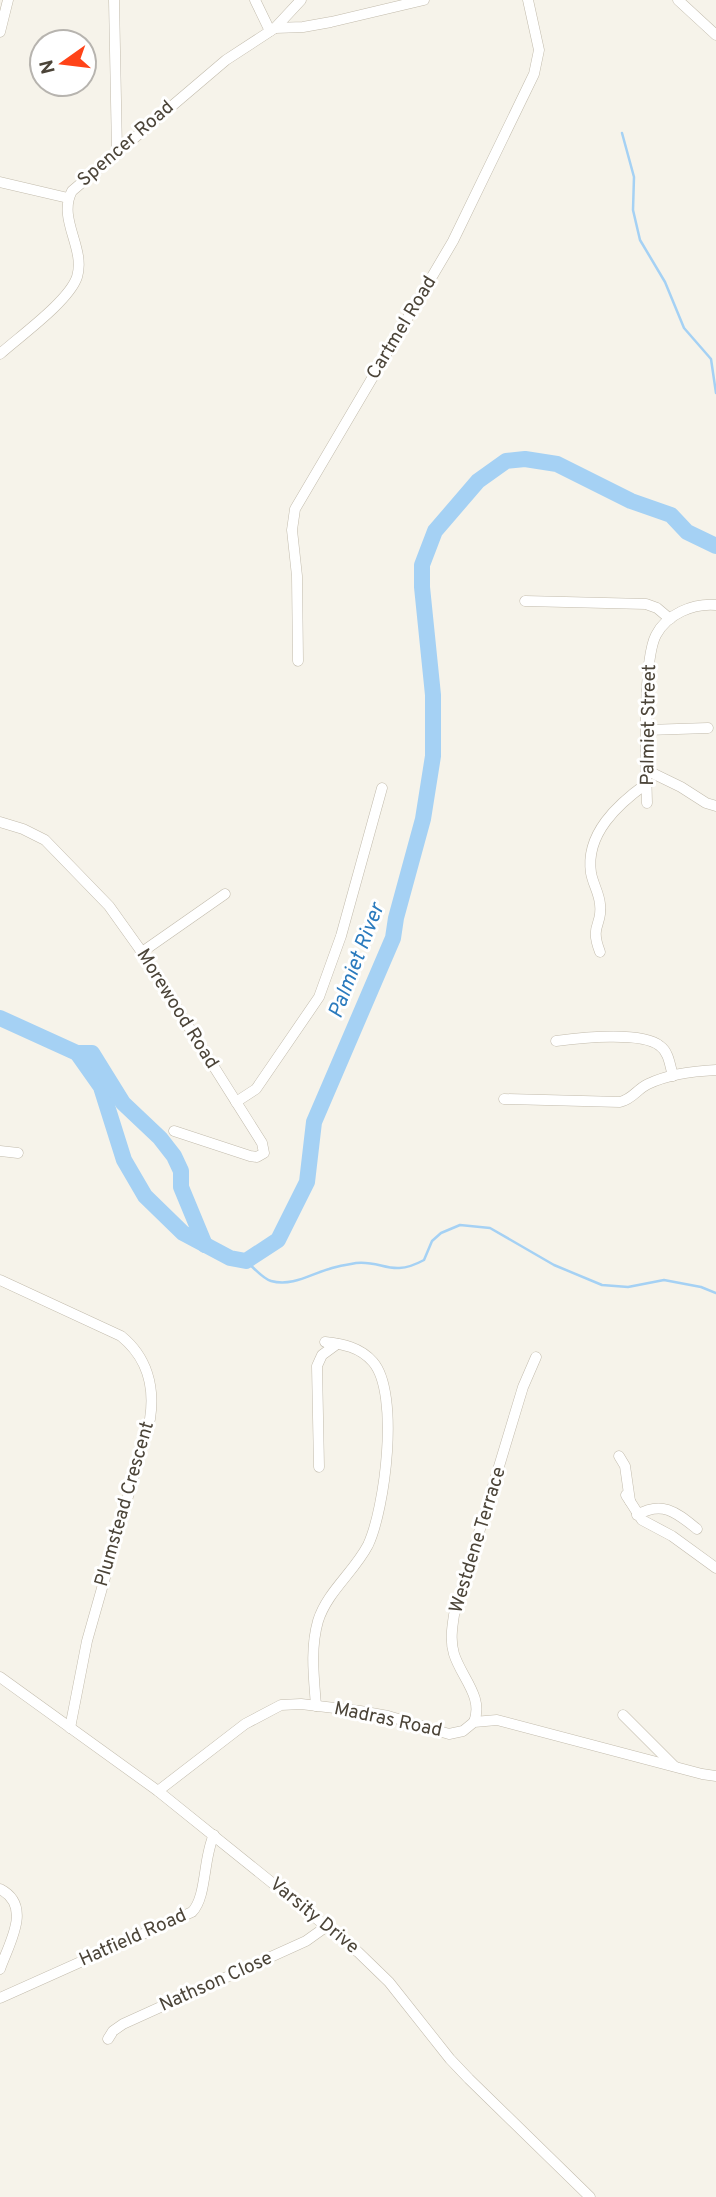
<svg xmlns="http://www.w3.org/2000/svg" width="716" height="2197" viewBox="0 0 716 2197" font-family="Overpass,sans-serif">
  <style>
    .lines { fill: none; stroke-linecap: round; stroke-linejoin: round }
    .stream { stroke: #a5d1f4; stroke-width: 2.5 }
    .river { stroke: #a5d1f4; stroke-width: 16 }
    .minor-casing { stroke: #c2bbac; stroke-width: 11 }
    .minor { stroke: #fff; stroke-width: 10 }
    .labels { text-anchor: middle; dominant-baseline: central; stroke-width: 6; stroke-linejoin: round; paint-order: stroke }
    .street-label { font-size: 19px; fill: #4b4438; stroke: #fff }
    .water-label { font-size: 21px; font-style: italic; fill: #2a7abd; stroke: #fff }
  </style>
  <rect width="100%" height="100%" fill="#f6f3ea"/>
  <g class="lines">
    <g class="stream">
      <polyline points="622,133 634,177 633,210 640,240 665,282 684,328 711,359 716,393"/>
      <path d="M246,1261C253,1267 263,1279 271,1281C292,1287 311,1274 329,1269C337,1266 347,1265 356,1263C383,1260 391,1278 424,1260L432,1241L441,1233L460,1225L490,1228L554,1265L602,1285L628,1287L664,1280L701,1287L716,1293"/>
    </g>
    <g class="river">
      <polyline points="0,1018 77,1053 101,1087 124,1160 145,1196 183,1233 230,1258 246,1261 278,1240 307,1182 314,1122 393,938 396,918 423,819 433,756 433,695 422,587 422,565 435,531 478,481 506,461 525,459 557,464 631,501 671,515 687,532 716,546"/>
      <polyline points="77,1053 92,1053 123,1103 160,1138 174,1156 181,1171 181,1187 205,1245"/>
    </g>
    <defs>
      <g id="minor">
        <polyline points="114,0 117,151"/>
        <polyline points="255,0 270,31"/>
        <polyline points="678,0 716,35"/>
        <polyline points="275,28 303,27 331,22 424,0"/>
        <polyline points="0,32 8,0"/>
        <polyline points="0,182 68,198"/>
        <path d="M0,354C20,336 69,301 77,277C86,248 57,219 72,191L226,60L275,28L301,0"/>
        <polyline points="525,601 646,604 657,608 670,619"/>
        <polyline points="298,661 297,576 292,530 295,509 453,241 534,74 539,50 528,0"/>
        <polyline points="647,730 708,728"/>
        <polyline points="646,770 681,787 706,803 716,806"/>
        <path d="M647,803C646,768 642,662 656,635C667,614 693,603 716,605"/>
        <polyline points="0,822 23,829 45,840 109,906 139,948 262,1143 264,1153 257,1157 250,1156 174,1131"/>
        <polyline points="142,952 225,894"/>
        <path d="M600,952C589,924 603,926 600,904C599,893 593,884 591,873C585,834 618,804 646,784"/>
        <path d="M556,1041C579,1038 642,1031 660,1046C669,1052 670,1066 673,1076"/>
        <path d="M504,1099L620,1102C633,1099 637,1089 648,1084C669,1074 694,1071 716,1070"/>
        <polyline points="236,1102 256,1089 319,997 341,936 382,788"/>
        <polyline points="0,1151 18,1153"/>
        <path d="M0,1280L121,1336C147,1357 155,1387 150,1419L87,1641L70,1728"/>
        <polyline points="619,1456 625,1466 630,1501"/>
        <polyline points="319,1467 317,1366 322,1355 337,1344"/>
        <polyline points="626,1495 642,1520 672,1536 716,1568"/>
        <path d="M637,1515C663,1500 677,1513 697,1529"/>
        <polyline points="0,1677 158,1791 358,1952 389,1982 450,2059 469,2079 590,2197"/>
        <path d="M316,1706C314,1678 310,1649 318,1621C327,1592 354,1572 368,1545C385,1509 400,1393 373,1362C360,1347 343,1344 325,1342"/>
        <polyline points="623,1715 674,1766"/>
        <path d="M474,1722C484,1697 461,1677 454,1654C450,1641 452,1628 454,1615L523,1387L536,1357"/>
        <polyline points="158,1791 245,1724 281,1705 301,1704 360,1711 388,1716 449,1734 463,1731 474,1722 497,1720 702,1774 716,1776"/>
        <path d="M0,1889C33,1906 9,1943 0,1969"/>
        <path d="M0,1998L192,1912C207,1897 203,1857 214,1835"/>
        <polyline points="108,2039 113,2031 123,2024 306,1941 327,1926"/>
      </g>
    </defs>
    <use href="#minor" class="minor-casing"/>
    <use href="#minor" class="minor"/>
  </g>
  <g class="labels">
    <g class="street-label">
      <text transform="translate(126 144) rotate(-41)">Spencer Road</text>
      <text transform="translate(402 328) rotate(-59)">Cartmel Road</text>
      <text transform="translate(649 725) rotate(-89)">Palmiet Street</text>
      <text transform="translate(177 1009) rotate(58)">Morewood Road</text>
      <text transform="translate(125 1504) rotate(-74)">Plumstead Crescent</text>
      <text transform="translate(478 1540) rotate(-73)">Westdene Terrace</text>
      <text transform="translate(388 1720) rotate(12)">Madras Road</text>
      <text transform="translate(314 1916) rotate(39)">Varsity Drive</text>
      <text transform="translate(133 1938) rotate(-24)">Hatfield Road</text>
      <text transform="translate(216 1982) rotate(-24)">Nathson Close</text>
    </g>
    <g class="water-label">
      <text transform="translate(357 961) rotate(-69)">Palmiet River</text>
    </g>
  </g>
  <g transform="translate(63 63) rotate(256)"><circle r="33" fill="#ffffff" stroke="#b7b4af" stroke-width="2"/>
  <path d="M0-5L12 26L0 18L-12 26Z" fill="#ff4318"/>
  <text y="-10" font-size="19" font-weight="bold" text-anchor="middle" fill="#4b4438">N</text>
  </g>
</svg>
